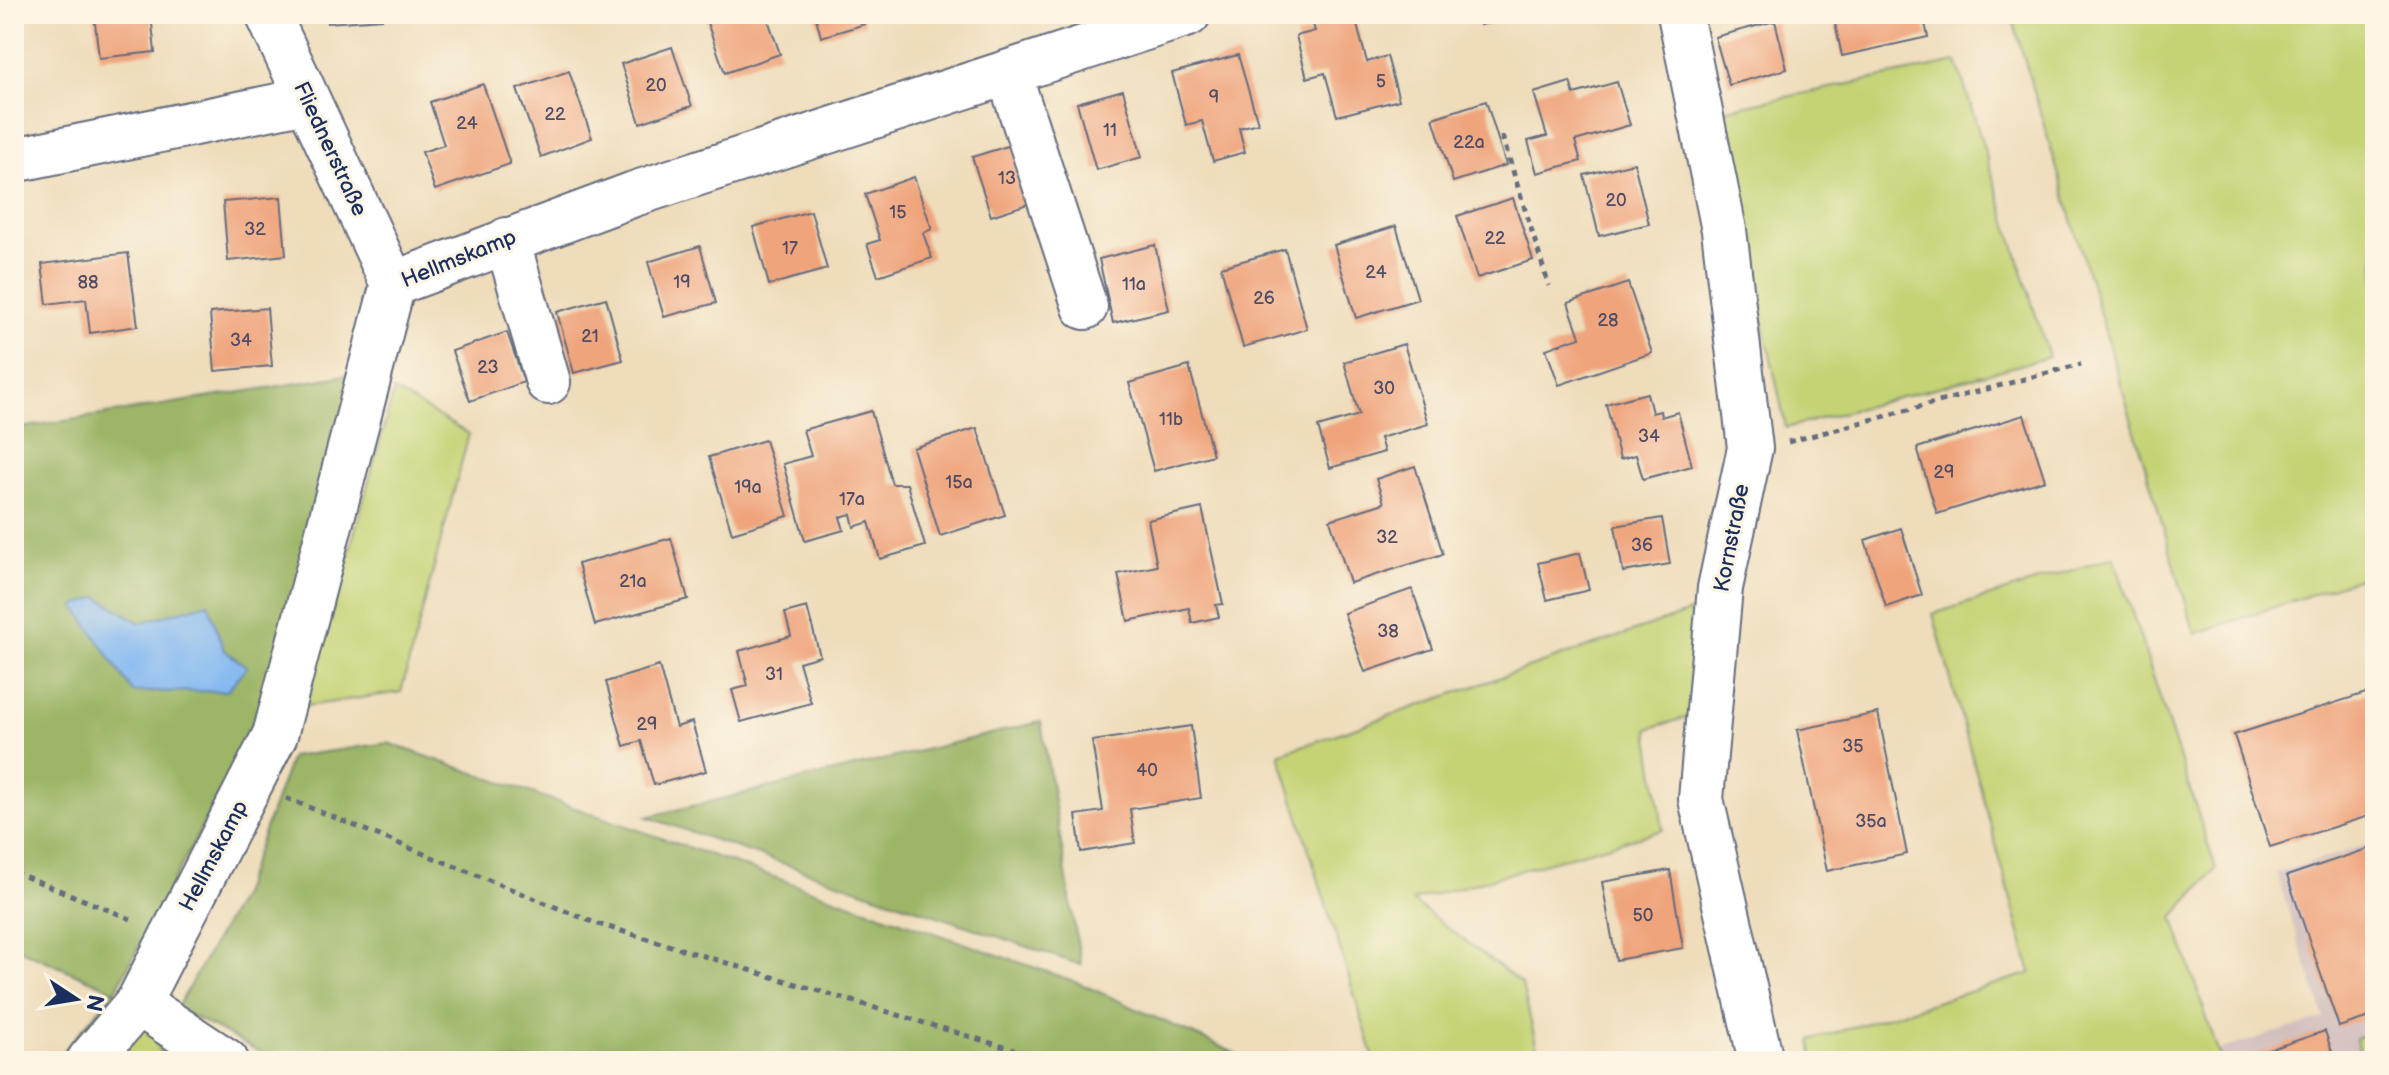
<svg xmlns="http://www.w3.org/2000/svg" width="2389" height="1075" viewBox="0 0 2389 1075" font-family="'Balsamiq Sans',sans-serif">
	<rect width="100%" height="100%" fill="#fcf5e5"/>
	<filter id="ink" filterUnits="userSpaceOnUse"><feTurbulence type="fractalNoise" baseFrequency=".0125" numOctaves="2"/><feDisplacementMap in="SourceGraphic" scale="16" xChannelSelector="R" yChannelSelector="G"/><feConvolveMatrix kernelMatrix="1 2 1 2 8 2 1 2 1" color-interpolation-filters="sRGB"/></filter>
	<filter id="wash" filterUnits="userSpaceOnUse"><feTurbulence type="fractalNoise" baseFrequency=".006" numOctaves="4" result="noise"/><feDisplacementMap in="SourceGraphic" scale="32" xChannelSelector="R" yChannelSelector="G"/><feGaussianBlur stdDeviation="1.8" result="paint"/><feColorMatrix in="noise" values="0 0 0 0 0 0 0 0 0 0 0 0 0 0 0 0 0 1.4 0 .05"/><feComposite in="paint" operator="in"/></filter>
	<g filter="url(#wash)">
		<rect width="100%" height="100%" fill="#eedcba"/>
		<path fill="#d1bfbd" d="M2375,842v191l-20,7 7,21h-141l-3,-11 106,-32 -48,-145z"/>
		<g fill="#c5d375" stroke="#70816a" stroke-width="2">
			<path d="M2011,14h364v559l-180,61z"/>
			<path d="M1957,62l92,295 -263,71 -68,-317z"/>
			<path d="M394,391l75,43 -68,258 -95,14z"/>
			<path d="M2114,557l102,312 -43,48 48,144h-407l-3,-21 220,-67 -98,-359z"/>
			<path d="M1698,609l-7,107 -43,13 15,101 -251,71 110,83 18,77h-165l-96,-307z"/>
			<path d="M142,1009l22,52h-57z"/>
			<path d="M2375,1033v28h-13l-7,-22z"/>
		</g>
		<g fill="#9cb566" stroke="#5c7262" stroke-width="2" fill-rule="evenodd">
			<path d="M354,374l-77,295 -44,99 -117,222 26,19 -35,52h-52l60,-70 -101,-44v-518zM98,597l42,26 67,-19 17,46 22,16 -171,-60z"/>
			<path d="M1041,722l40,243 -434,-148 393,-95z"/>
			<path d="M388,743l691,240 173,78h-975l-100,-53 64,-113 50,-138z"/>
		</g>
		<path fill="#82b8f1" stroke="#4e74a8" stroke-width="2" d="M98,597l42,26 68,-20 16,47 23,17 -20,24 -94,1 -58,-86z"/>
		<g id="blocks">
			<g fill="#efa47b">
				<path d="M94,14h57l4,38 -56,6z"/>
				<path d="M326,14h55l1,5 -55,4z"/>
				<path d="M704,14h62l14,40 -55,19z"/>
				<path d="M815,14h47l3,10 -44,13z"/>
				<path d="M1310,14h44l13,48 20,-6 12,44 -62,16 -12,-43 -18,5 -11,-42 19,-5z"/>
				<path d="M1478,14h50v1l-48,10z"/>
				<path d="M1833,14h90l5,23 -86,19z"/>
				<path d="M1775,21l12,48 -58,16 -14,-48z"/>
				<path d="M672,47l20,59 -52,17 -19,-59z"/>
				<path d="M1238,55l20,68 -19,5 6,24 -32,9 -11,-40 -16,4 -14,-52z"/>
				<path d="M569,71l23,67 -51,19 -24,-68z"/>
				<path d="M1570,82l4,12 43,-12 13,43 -55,16 6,20 -44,12 -9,-32 19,-5 -13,-43z"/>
				<path d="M483,84l27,80 -75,26 -13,-38 22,-7 -14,-43z"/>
				<path d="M1123,90l19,67 -46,13 -19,-67z"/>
				<path d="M1486,101l20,64 -53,17 -20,-64z"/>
				<path d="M1024,141l19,58 -52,17 -19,-59z"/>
				<path d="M1634,163l15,61 -50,12 -15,-61z"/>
				<path d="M914,177l18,52 -9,4 9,25 -54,18 -11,-32 13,-4 -15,-46z"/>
				<path d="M281,197l5,58 -58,6 -5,-59z"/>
				<path d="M1513,198l20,62 -56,18 -20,-62z"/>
				<path d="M811,211l16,58 -58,16 -16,-58z"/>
				<path d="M1396,226l22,73 -62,19 -22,-73z"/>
				<path d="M1155,245l14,65 -56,13 -14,-64z"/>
				<path d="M700,246l16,57 -52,14 -16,-55z"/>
				<path d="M1285,249l22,80 -64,18 -22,-80z"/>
				<path d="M128,253l10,73 -48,7 -4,-34 -39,5 -5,-40z"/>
				<path d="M1628,283l24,70 -93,32 -13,-36 34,-12 -12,-34z"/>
				<path d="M606,298l17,62 -49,13 -17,-61z"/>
				<path d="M267,308l5,58 -57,5 -5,-58z"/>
				<path d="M507,332l17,50 -54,19 -18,-50z"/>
				<path d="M1404,344l24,80 -48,14 4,14 -54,16 -12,-41 41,-12 -15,-53z"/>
				<path d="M1189,366l24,89 -59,16 -25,-88z"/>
				<path d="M1647,393l5,20 8,-2 1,6 17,-5 14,54 -49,13 -7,-24 -16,4 -14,-55z"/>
				<path d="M871,411l21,73h15l18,62 -45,13 -11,-37 -15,5 -3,-13 -11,3 4,13 -39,11 -22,-77 28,-8 -8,-26z"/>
				<path d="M2024,415l21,65 -108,34 -20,-66z"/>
				<path d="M977,428l28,87 -65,21 -27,-88z"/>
				<path d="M765,440l23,76 -56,17 -23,-76z"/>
				<path d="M1415,466l28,88 -93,29 -20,-63 54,-17 -8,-24z"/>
				<path d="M1202,508l21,96 -7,1 3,12 -27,6 -3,-15 -61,13 -10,-47 39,-8 -9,-46z"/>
				<path d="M1662,518l8,46 -47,8 -8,-46z"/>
				<path d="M1901,528l21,67 -36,12 -21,-67z"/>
				<path d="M671,538l17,61 -93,26 -17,-61z"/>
				<path d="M1580,553l9,37 -42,10 -9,-37z"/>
				<path d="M1412,589l21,60 -68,23 -21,-59z"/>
				<path d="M807,607l13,49 -21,6 12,41 -70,19 -9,-32 16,-4 -9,-35 52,-15 -6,-23z"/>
				<path d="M659,666l17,61 16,-5 14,49 -52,14 -13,-44 -17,5 -18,-64z"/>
				<path d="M2375,690v124l-105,33 -36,-112z"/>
				<path d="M1878,713l29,141 -80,17 -30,-141z"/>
				<path d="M1191,726l10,72 -71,11 5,34 -54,9 -5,-37 27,-4 -11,-70z"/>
				<path d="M2370,848l5,13v154l-36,12 -52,-151z"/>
				<path d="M1670,870l13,78 -67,12 -14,-78z"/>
				<path d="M2325,1031l10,30h-90l-1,-3z"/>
			</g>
		</g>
	</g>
	<g filter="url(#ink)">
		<use href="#blocks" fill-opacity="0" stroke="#656c7e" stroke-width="2"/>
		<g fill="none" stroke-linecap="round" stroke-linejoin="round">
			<defs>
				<g id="minor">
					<path d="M268,14l125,270"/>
					<path d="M1680,14l44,216 26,218 -30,140 -19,211 60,262"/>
					<path d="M1009,74l76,233"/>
					<path d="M14,160l293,-60"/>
					<path d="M507,240l41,142"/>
					<path d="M393,284l241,-90 554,-180"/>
					<path d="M138,1003l88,58"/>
					<path d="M89,1061l49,-58 137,-268 118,-451"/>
				</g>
			</defs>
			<use href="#minor" stroke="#656c7e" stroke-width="48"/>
			<g stroke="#656c7e" stroke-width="5" stroke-dasharray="6 6" stroke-linecap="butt">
				<path d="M1502,136l47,150"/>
				<path d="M1788,442l293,-78"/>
				<path d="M286,798l309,125 455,138"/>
				<path d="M14,872l122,49"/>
			</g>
			<use href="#minor" stroke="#fff" stroke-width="44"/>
		</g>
	</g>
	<g text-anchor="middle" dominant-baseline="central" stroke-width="6" stroke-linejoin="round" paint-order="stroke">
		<g font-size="18" fill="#504c65">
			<text x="1381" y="81">5</text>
			<text x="656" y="85">20</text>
			<text x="1214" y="97">9</text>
			<text x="555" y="114">22</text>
			<text x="467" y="123">24</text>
			<text x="1110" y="130">11</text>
			<text x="1469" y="142">22a</text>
			<text x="1007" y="178">13</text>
			<text x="1616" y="200">20</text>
			<text x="898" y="212">15</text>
			<text x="255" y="229">32</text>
			<text x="1495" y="238">22</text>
			<text x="790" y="248">17</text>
			<text x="1376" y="272">24</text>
			<text x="88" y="282">88</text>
			<text x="682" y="282">19</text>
			<text x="1134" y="284">11a</text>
			<text x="1264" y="298">26</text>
			<text x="1608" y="320">28</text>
			<text x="590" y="336">21</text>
			<text x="241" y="340">34</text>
			<text x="488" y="367">23</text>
			<text x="1384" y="388">30</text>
			<text x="1171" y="419">11b</text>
			<text x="1649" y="436">34</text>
			<text x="1944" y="472">29</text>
			<text x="959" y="482">15a</text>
			<text x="748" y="487">19a</text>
			<text x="852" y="499">17a</text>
			<text x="1387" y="537">32</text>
			<text x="1642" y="545">36</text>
			<text x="633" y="581">21a</text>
			<text x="1388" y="631">38</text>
			<text x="774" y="674">31</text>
			<text x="647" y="724">29</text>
			<text x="1853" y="746">35</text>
			<text x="1147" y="770">40</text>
			<text x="1871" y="821">35a</text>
			<text x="1643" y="915">50</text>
		</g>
		<g font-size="22" fill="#1b2f5e" stroke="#fcf5e5">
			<text transform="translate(330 149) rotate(65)">Fliednerstraße</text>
			<text transform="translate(459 259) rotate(-22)">Hellmskamp</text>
			<text transform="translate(1732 538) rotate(-79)">Kornstraße</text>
			<text transform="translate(214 856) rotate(-62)">Hellmskamp</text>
		</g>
	</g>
	<rect width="2389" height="1075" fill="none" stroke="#fcf5e5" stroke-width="48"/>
	<g transform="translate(76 999) rotate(102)" stroke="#fcf5e5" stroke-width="6" paint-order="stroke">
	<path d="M0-6L14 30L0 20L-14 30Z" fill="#1b2f5e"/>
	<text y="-12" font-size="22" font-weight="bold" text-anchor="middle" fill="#1b2f5e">N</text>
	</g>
</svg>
